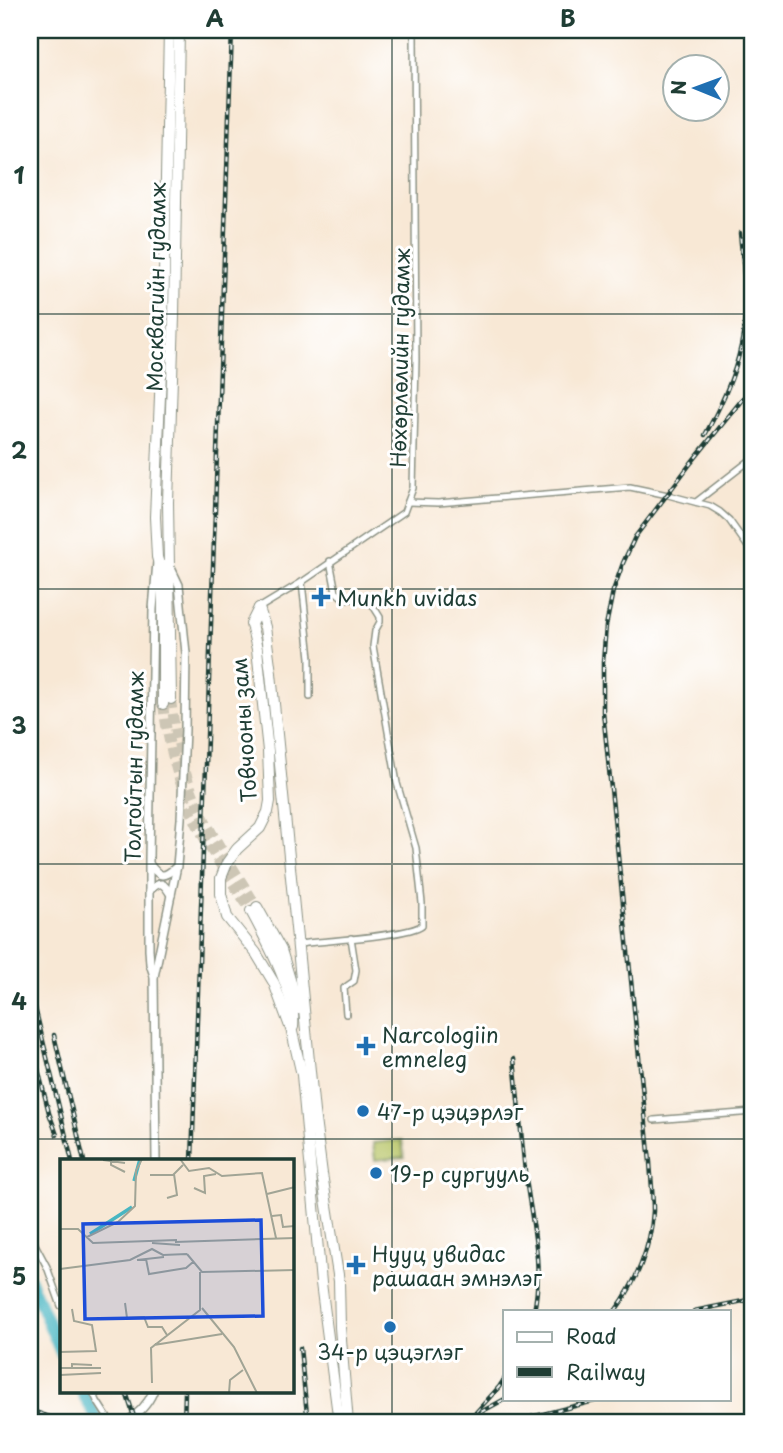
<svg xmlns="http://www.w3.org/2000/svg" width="783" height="1453" viewBox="0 0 783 1453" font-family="'Playpen Sans',sans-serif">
	<rect width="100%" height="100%" fill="#fff"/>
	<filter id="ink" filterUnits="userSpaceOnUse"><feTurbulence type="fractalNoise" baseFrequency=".0143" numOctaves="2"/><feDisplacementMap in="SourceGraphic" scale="14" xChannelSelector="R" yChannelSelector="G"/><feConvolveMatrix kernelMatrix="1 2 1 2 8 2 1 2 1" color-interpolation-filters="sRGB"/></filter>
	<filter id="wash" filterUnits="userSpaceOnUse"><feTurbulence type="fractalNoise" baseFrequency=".00686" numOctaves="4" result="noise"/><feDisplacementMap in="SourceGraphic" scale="28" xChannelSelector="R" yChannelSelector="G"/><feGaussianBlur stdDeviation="1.57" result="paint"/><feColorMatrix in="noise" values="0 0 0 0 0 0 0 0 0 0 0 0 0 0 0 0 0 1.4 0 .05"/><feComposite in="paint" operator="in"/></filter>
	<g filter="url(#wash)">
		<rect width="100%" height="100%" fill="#f8e8d5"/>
		<path fill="#b8c567" stroke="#6c814e" stroke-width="2" d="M402,1140l2,17 -29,3 -2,-17z"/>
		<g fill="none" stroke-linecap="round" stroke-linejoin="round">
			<g stroke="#48b6c2" stroke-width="12">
				<path d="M30,1280l31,73"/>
				<path d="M82,1392l16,29"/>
			</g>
		</g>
	</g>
	<g filter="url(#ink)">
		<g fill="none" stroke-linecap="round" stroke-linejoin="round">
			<g stroke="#cdc6b5" stroke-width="10" stroke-dasharray="10 5" stroke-linecap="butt">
				<path d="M171,699c4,39 14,79 31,115 16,32 37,62 55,93"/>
				<path d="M163,704c5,45 19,94 41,134 14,25 31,49 47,73"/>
			</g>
			<defs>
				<g id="street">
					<path d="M408,502l30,1 192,-16 38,8 42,11 10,6 9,8 24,34"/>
					<path d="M696,502l57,-44"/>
					<path d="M302,582l8,76v39"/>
					<path d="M259,608l43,-26 102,-70 9,-24 3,-127 -2,-331"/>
					<path d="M298,944c22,-3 112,-8 124,-19v-22l-6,-55 -19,-65 -24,-137 2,-15 5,-9v-5l-10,-16 -27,-3 -7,-6 -6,-31"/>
					<path d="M346,1014l-2,-26 10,-7 2,-11 -5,-32"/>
					<path d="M654,1120l99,-8"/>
					<path d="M30,1235l17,32 14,39"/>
					<path d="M93,1392l4,9 14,22"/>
				</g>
				<g id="secondary">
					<path d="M150,865c10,13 14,13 26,2"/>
					<path d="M149,891c12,-11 14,-9 22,4"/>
					<path d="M154,976l-4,-12 -1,-15v-90l4,-250 4,-47"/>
					<path d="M156,1161l-2,-184 23,-111 4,-47 4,-89 1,-77 -7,-68 -8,-17"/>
					<path d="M124,1423c12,-7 23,-17 29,-31"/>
				</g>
				<g id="highway">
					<path d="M259,608l-8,16 6,25 11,102 2,50 -2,11 -8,16 -23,21 -10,14 -6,15v16l6,23 29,36 18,30 18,49 10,43 19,208 18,140"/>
					<path d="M259,608l6,19 6,46 43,439 8,62 17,107 1,46 8,96"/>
					<path d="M171,699l-3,-197 6,-186 5,-286"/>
					<path d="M163,704v-126l-6,-21 -2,-40 8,-193 6,-294"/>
					<path d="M257,907l24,43 18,59"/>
					<path d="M251,911c15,28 46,85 42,116"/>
				</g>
			</defs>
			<use href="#street" stroke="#8c9284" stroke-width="8"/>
			<use href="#secondary" stroke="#8c9284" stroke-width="10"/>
			<use href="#highway" stroke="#8c9284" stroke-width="12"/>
			<use href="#street" stroke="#fff" stroke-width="5"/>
			<use href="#secondary" stroke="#fff" stroke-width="7"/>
			<use href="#highway" stroke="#fff" stroke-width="10"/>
			<defs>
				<g id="rail">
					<path d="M705,435c17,-31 33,-65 38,-100 6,-33 0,-69 -3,-102"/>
					<path d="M30,987l42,174"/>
					<path d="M54,1035l30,126"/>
					<path d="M30,1037l19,76 8,22"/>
					<path d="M514,1059c4,38 7,75 11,113 6,47 19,92 9,139"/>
					<path d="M192,1161l40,-1131"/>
					<path d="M615,1311c21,-28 36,-64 38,-100 0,-16 -2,-33 -3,-49l-47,-450v-50l3,-36 7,-35 10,-28 12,-26 56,-74 62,-77"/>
					<path d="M694,1311l59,-12"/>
					<path d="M300,1348l8,75"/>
					<path d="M126,1392l10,31"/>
					<path d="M30,1410l37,13"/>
					<path d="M481,1412l24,-13"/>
					<path d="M470,1419l29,-32 6,-9"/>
					<path d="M184,1423l1,-31"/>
					<path d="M508,1423l94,-24"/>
				</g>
			</defs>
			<use href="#rail" stroke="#1f3d34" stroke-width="4.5"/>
			<use href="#rail" stroke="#fff" stroke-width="2" stroke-dasharray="5" stroke-linecap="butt"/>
		</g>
	</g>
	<path fill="none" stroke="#1f3d34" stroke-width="2" stroke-opacity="0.55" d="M392,30v1393M30,314h723M30,589h723M30,864h723M30,1139h723"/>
	<g fill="#1f6fb2" stroke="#fff" stroke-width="2.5">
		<path d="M317.5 586.5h7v7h7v7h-7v7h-7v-7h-7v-7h7z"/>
		<path d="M362.5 1035.5h7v7h7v7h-7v7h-7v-7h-7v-7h7z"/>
		<circle cx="363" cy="1111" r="7"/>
		<circle cx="376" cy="1173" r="7"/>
		<path d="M352.5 1254.5h7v7h7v7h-7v7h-7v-7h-7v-7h7z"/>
		<circle cx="390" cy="1327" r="7"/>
	</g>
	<g text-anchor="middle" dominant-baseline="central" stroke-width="6" stroke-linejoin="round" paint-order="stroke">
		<g font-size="21" fill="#1f3d34" stroke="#fff">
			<text transform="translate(155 287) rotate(-89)">Москвагийн гудамж</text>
			<text transform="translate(399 358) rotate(-89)">Нөхөрлөлийн гудамж</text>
			<text transform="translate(243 730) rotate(-94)">Товчооны зам</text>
			<text transform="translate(133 767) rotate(-89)">Толгойтын гудамж</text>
		</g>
		<g font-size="21" fill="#1f3d34" stroke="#fff" text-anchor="start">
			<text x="337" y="597">Munkh uvidas</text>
			<text x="382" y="1034">Narcologiin<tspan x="382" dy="24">emneleg</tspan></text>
			<text x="377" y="1111">47-р цэцэрлэг</text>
			<text x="390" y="1173">19-р сургууль</text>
			<text x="372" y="1253">Нууц увидас<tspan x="372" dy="24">рашаан эмнэлэг</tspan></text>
			<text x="390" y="1351" text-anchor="middle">34-р цэцэглэг</text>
		</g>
	</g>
	<g transform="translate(60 1159)">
		<rect width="234" height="234" fill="#f8e8d5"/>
		<path fill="none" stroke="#48b6c2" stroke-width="3.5" d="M74,22l6,-22M30,75l42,-27"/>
		<path fill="none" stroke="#a1a495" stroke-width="2" d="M51,0v6l14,7M120,0l9,12 20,-3 13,8 40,-3 14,65M43,1l22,3M90,16h23l10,-10M134,29l11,5 -1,-17 12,-2M207,35l28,-7M107,39l10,-3 -3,-21M212,57l9,-1 2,12 12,-1M0,70h18l15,14 84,-3M27,78l31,-15 17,-16 1,-35 6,-12M115,83l120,-4M92,84l28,2M127,95l15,18 93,-2M86,100l3,15 37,-6 7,-6M77,101l27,-3M0,110l70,-9 22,-11 11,6 24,-1M65,144l2,15 17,-1 4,10h14l5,8M142,149l32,39 23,46M94,186l68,-11M0,193l36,-1 -4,-26 -18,-4 -2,-12M0,209h41M12,210v-5l20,1M0,216l41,-2M92,224l-1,-35 49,-38v-38M169,234l1,-13 13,-10"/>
		<path fill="#1d4ed8" fill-opacity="0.15" stroke="#1d4ed8" stroke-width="3.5" d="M201,61l2,96 -178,3 -2,-95z"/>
		<rect width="234" height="234" fill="none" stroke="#1f3d34" stroke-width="3.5"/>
	</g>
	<rect width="783" height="1453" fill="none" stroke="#fff" stroke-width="77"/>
	<rect x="503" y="1310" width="228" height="91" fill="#ffffff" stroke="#a5b1ae" stroke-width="2"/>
	<rect x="517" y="1332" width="35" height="10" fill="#ffffff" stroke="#a5b1ae" stroke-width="2"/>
	<text x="566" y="1344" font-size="21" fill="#1f3d34">Road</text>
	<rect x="517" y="1367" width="35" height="10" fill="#1f3d34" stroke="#a5b1ae" stroke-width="2"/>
	<text x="566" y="1380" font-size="21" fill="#1f3d34">Railway</text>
	<g transform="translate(696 88) rotate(271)"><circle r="33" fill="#ffffff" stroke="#a5b1ae" stroke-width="2"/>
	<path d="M0-5L12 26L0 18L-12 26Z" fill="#1f6fb2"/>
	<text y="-10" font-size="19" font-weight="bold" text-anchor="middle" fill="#1f3d34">N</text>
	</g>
	<rect x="38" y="38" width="706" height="1376" fill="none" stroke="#1f3d34" stroke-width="2.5"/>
	<g font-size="23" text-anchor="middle" font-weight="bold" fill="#1f3d34">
		<text x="215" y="27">A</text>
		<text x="568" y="27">B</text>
		<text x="19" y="184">1</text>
		<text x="19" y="459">2</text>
		<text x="19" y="734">3</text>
		<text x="19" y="1010">4</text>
		<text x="19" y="1285">5</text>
	</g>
</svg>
